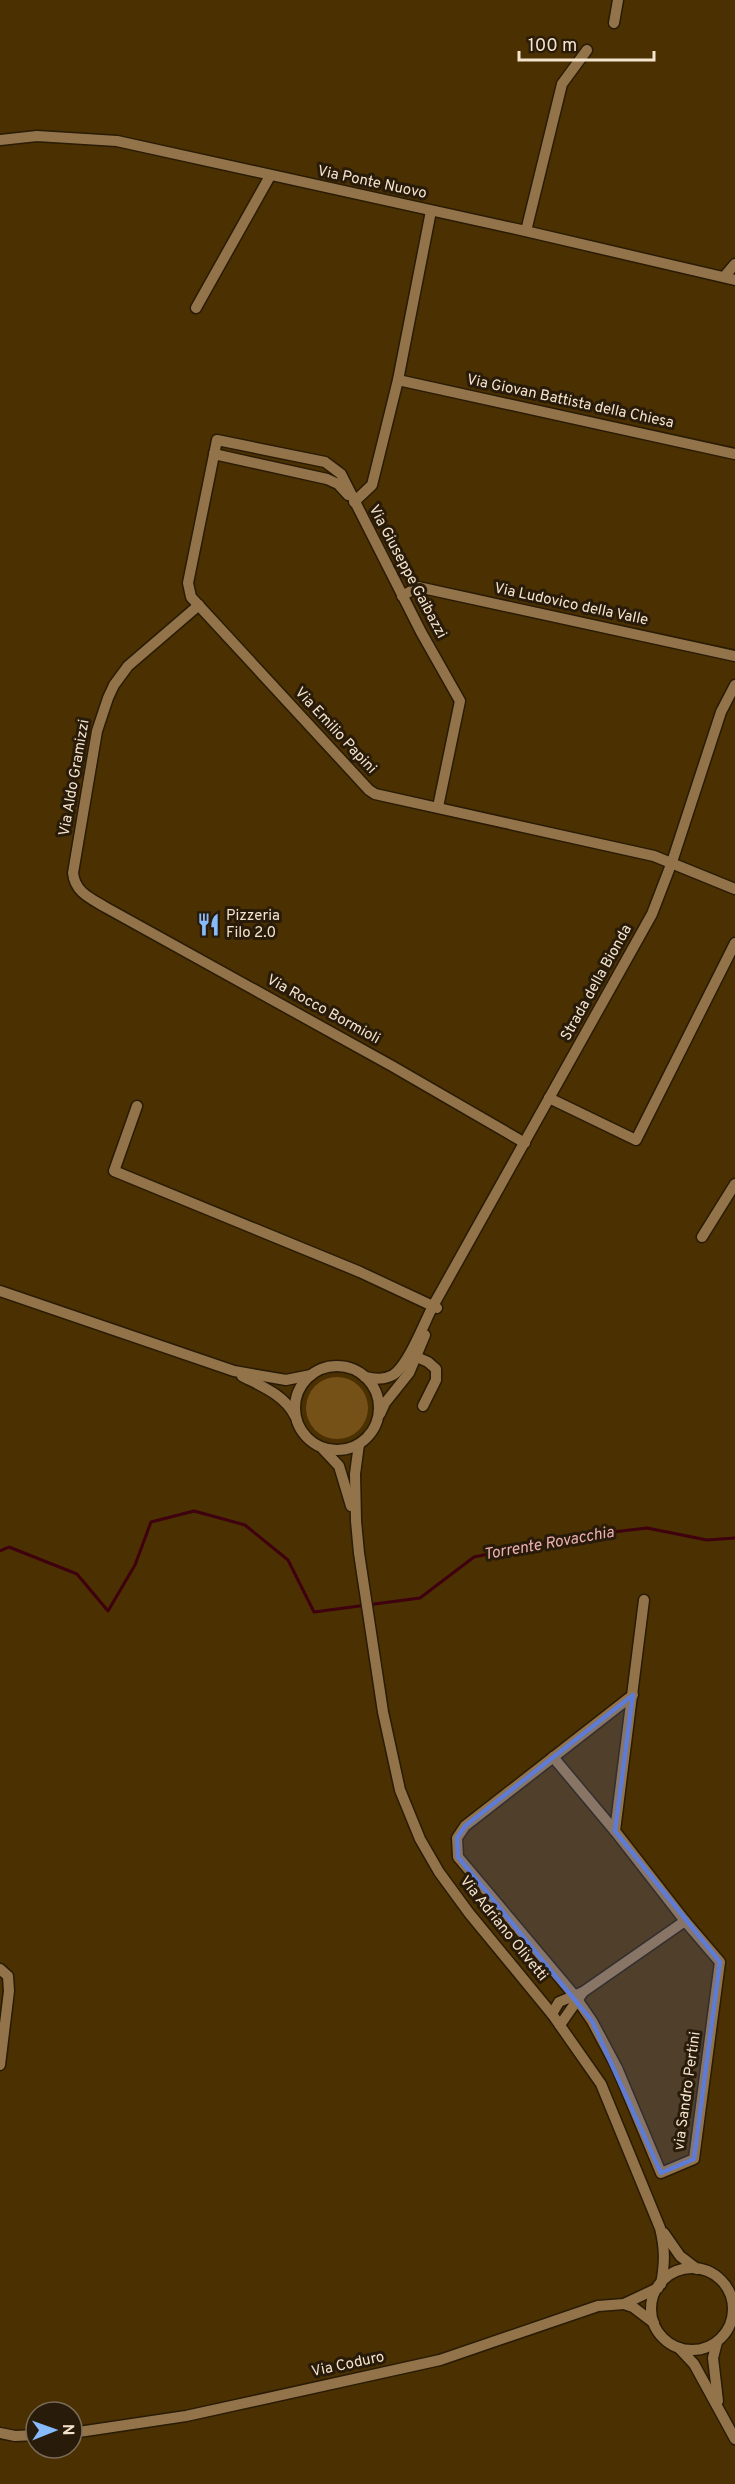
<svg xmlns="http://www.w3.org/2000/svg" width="735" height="2484" viewBox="0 0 735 2484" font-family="Overpass,sans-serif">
	<rect width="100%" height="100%" fill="#4b3001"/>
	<circle fill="#755117" cx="337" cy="1408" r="31"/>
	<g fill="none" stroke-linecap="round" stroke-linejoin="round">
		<path stroke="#3f000f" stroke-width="3" d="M0,1551l9,-4 68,27 31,37 27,-46 16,-43 43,-11 51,14 43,35 26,52 106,-14 54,-41 96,-20 77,-9 60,12 28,-2"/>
		<defs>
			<g id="minor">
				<path d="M614,23l4,-23"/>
				<path d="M0,140l37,-4 80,5 404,89 214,50"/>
				<path d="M526,231l36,-147 25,-34"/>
				<path d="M724,277l11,-13"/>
				<path d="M196,308l74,-132"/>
				<path d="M398,380l337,74"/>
				<path d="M214,454l113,25 11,5 10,11"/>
				<path d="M354,502l18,-17 26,-105 33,-169"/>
				<path d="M402,596l16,-9 317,69"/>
				<path d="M199,605l-71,61 -14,19 -6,13 -11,33 -24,142c2,19 17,25 32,34l287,159 133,77"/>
				<path d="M438,807l22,-106 -39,-69 -80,-158 -16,-12 -108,-22 -29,143 3,14 178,193 6,4 279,62 81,33"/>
				<path d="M549,1098l87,42 99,-197"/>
				<path d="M137,1106l-23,65 246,101 77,36"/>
				<path d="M702,1237l33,-53"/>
				<path d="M0,1291l234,80 52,9 25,-5"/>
				<path d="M412,1355l16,7 8,7v11l-13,26"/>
				<circle cx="337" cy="1408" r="42"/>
				<path d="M242,1376c19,10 43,19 53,40"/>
				<path d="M365,1377c10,2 19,3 28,-2 15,-9 31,-52 40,-69l219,-392 20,-52 49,-150 14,-27"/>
				<path d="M380,1414l5,-11 24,-30 16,-38"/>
				<path d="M359,1444l-4,30 1,47 3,32 24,159 17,78 20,49 19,33 30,41 83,101 49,70 59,144c5,20 5,35 1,56"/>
				<path d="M323,1449l16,17 12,40"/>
				<path d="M633,1695l-168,131 -8,12 1,19 116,138 18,26 25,47 44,105 33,-14 26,-197 -35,-41"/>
				<path d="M553,1757l62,74"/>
				<path d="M0,1969l8,7 1,15 -9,74"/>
				<path d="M583,1992l102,-71 -70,-90 29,-231"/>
				<path d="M552,2014l7,-12 24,-10 -23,33"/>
				<path d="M664,2233l16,23 17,13"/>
				<circle cx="692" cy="2309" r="41"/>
				<path d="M624,2304l9,3 21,16"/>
				<path d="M717,2342l-4,16 5,43"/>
				<path d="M679,2348l15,16 41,75"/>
				<path d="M0,2433l15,3 21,-1"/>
				<path d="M72,2433l114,-17 254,-56 158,-54 26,-2 34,-16"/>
			</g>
		</defs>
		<use href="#minor" stroke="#291b05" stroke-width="13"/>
		<use href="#minor" stroke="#93744a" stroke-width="10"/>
	</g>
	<path fill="#5e7bd5" fill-opacity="0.2" stroke="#5e7bd5" stroke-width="4.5" stroke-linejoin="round" d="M633,1695l-18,136 105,131 -26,197 -33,14 -69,-152 -134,-164 -1,-19 8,-12z"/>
	<defs>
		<symbol id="restaurant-bare" viewBox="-9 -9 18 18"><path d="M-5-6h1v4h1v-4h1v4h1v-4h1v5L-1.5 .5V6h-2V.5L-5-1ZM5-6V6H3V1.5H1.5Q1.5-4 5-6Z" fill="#87bbfb" stroke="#281b0a" stroke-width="2.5" paint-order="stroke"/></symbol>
	</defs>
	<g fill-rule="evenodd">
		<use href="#restaurant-bare" x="192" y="908" width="33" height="33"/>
	</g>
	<g text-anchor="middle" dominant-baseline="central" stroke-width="6" stroke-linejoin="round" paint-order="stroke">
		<g font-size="15" fill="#f4e3cd" stroke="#281b0a">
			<text transform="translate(372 183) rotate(12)">Via Ponte Nuovo</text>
			<text transform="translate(570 402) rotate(12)">Via Giovan Battista della Chiesa</text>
			<text transform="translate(407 572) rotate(62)">Via Giuseppe Gaibazzi</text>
			<text transform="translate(571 605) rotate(12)">Via Ludovico della Valle</text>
			<text transform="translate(335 731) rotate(47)">Via Emilio Papini</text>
			<text transform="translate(75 778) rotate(-80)">Via Aldo Gramizzi</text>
			<text transform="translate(597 983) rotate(-61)">Strada della Bionda</text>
			<text transform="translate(323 1010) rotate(29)">Via Rocco Bormioli</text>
			<text transform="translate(503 1929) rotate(51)">Via Adriano Olivetti</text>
			<text transform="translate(688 2091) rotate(-82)">via Sandro Pertini</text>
			<text transform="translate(348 2365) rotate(-12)">Via Coduro</text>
		</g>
		<g font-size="15" fill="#f4e3cd" stroke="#281b0a" text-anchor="start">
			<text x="226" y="916">Pizzeria<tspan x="226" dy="17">Filo 2.0</tspan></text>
		</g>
		<g font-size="16" font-style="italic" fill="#eeafb3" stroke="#281b0a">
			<text transform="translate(549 1544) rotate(-10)">Torrente Rovacchia</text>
		</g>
	</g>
	<g transform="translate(54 2430) rotate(89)"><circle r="28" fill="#281b0a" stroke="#7a6b58" stroke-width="1.5"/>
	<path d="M0-4.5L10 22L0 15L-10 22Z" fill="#87bbfb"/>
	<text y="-9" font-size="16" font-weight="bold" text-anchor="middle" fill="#f4e3cd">N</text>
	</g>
	<path d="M519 51v9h135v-9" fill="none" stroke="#f4e3cd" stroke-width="3"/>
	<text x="528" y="51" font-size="18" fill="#f4e3cd" stroke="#281b0a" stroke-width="4.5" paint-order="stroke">100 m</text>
</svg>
